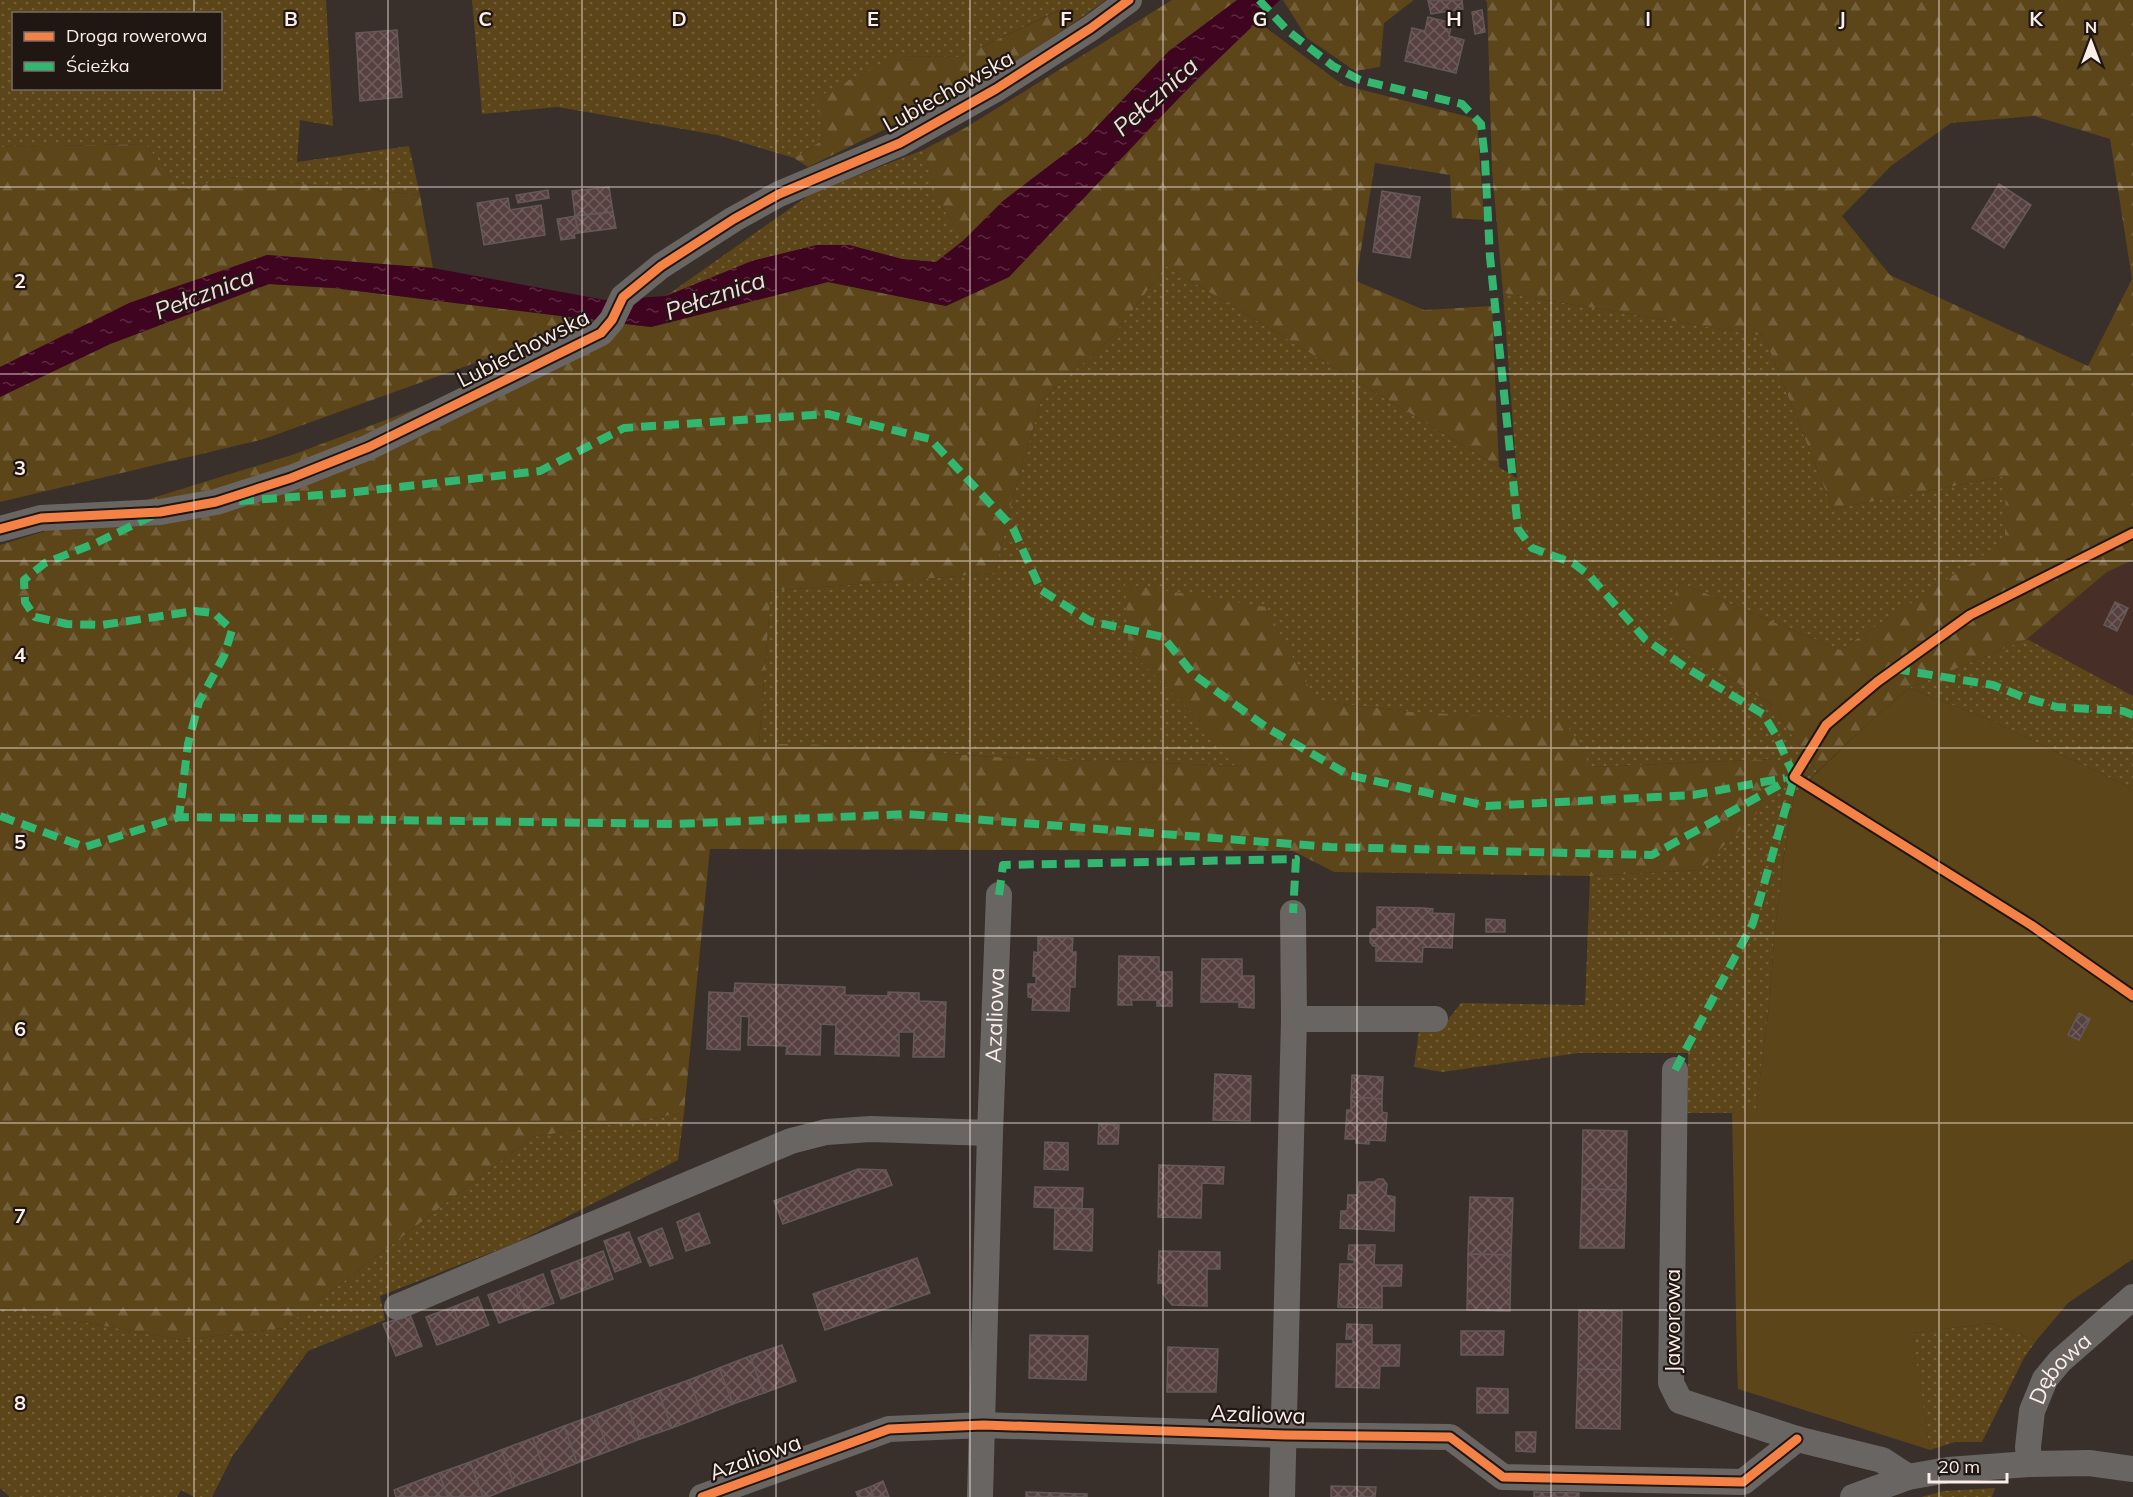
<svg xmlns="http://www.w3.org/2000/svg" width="2133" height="1497" viewBox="0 0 2133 1497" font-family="Mulish,sans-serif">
	<defs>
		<pattern id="grass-dots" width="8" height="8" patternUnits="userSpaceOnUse" patternTransform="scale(1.5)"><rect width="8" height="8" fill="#5b4519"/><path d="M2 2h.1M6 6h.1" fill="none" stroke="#73603a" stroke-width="1.8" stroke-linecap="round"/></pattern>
		<pattern id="forest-firs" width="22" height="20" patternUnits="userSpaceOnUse" patternTransform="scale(1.5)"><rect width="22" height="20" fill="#5b4519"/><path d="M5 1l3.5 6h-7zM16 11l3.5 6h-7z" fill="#73603a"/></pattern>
		<pattern id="water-ripples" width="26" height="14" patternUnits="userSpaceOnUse" patternTransform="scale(1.5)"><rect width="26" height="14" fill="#3f041f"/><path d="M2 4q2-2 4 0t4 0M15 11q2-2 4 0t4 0" fill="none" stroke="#5c2940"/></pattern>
		<pattern id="building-cross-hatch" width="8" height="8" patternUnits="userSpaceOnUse" patternTransform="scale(1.5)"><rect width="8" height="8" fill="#574140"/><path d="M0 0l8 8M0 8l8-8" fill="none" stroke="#705d5c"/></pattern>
	</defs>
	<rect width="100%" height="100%" fill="#392f2b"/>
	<path fill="#472f27" d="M2133,560v136l-106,-57 80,-67z"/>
	<g fill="url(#grass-dots)" fill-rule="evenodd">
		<path d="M0,0h326l7,126 -33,-6 -3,42 112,-16 11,49 -191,-18 -46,14 -38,-47 -145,3zM14,14h206v74h-206z"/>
		<path d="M472,0h634l-28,20 -19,-10 -99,47 -64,-1 -73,84 -29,18 -77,-23 -159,-28 -76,7z"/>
		<path d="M923,150l19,57 22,33 -28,22 -34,-3 -53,-14h-32l-65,16 -86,35 146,-103z"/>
		<path d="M1166,266l351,212 -14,-185 261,43 69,173 173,-33v65l-166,109 -161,-68 3,66 89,56 46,68 -23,23 -10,61 -10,83 -4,59 -14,111 -24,4h-45l1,-60h-109l-137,19 -28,-5 5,-36 28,-10 14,-18 124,2 5,-129 109,-6 75,-111 -183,8 -180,-55 -96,-11 -49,-94 -137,42 116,117 -251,-9 -185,-13h-50l12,-153 224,-18 16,-69 30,-103 71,-64z"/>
		<path d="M2027,639l106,57v93l-143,-69 -81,-32z"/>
		<path d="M684,1113l-6,47 -160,82 -138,54 5,24 -77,31 -76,106 -20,40h-18l-13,-7 -4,7h-167l-10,-9v-181l182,33 101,-12 249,-191z"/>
		<path d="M1991,1323l45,18 -12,17 -42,84h-27l-25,8 -19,-117z"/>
		<path d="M1995,1488l-3,9h-71l23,-6z"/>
	</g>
	<g fill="url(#forest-firs)" fill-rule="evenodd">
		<path d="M1172,0h65l-68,51 -82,86 -84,64 -39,39 -22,-33 -19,-57 42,-22z"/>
		<path d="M1283,0h131l-30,23 -4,44 -25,4 -48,-33z"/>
		<path d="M1485,0h648v560l-26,12 -80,67 -118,49 -45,39 -47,45 -46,-68 -89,-56 -17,-20 14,-46 161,68 165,-109 1,-65 -173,33 -69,-173 -261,-43 -11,-123 -5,-168zM2034,116l76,23 22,140 -44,87 -198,-91 -48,-59 49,-50 60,-43z"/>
		<path d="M1060,10l18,10 -88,58 -182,89 -14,-9 29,-18 -5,-43 78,-41 64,1z"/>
		<path d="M1257,21l86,64 134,34 7,101 -32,-2 -2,-43 -75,-12 -19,118 68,29 68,-4 7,161 -333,-201 -54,71 -71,64 -30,103 -16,69 -224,18 -12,153h50l185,13 250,9 -115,-117 -4,-65 141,23 50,94 95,11 153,8 28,47 182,-8 13,14 -13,23 -75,74 -109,6 -256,-4 -41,-21 -583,-2 -26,264 -152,24 -249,191 -101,12 -182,-33v-762l292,-90 318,-119 15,-12 26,3 177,-45 118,24 63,-29 131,-140z"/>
		<path d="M145,144l39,47 45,-14 191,18 13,73 -166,-13 -267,112v-220z"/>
		<path d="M269,284l64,4 261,32 -330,119 -264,63v-105l110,-53z"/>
	</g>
	<path fill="#5b4519" d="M1909,688l81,32 143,69v470l-65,44 -32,38 -45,-18 -79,10 18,117 -192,-61 -1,-22 -5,-254 24,-5 14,-110 4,-59 10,-83 10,-61 70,-68z"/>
	<path fill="url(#water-ripples)" d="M1237,0h43l-87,83 -184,194 -63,29 -118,-24 -177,45 -318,-39 -64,-4 -159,60 -110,53v-30l129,-64 138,-48 166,13 172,32 61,-4 86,-35 65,-16h32l53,14 34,3 28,-22 39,-39 84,-64 82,-86z"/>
	<g fill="url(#building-cross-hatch)" stroke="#635957" stroke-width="1.5">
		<path d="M1428,0h34l1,9 -32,5z"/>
		<path d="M1482,10l3,22 -10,2 -3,-22z"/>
		<path d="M1428,17l24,6 -3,13 15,4 -8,33 -51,-12 7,-33 13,3z"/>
		<path d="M397,30l5,67 -42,4 -4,-68z"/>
		<path d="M1999,184l32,21 -27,43 -32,-20z"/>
		<path d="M609,187l4,25 -38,4 -3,-25z"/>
		<path d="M548,190l1,8 -31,5 -2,-8z"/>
		<path d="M1382,191l38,6 -10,61 -37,-6z"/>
		<path d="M508,198l2,12 31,-5 4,30 -61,10 -7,-42z"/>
		<path d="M613,212l3,16 -38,5 -3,-17z"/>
		<path d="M575,216l3,17 -4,1 1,4 -14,2 -4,-21z"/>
		<path d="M2115,602l13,6 -11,23 -13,-6z"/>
		<path d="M1377,907l46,1 10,1 -1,4 22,1 -2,34 -29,-1 -1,15 -46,-1v-15h-3l-3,-4v-9l3,-4h4z"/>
		<path d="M1486,919l19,1v12h-19z"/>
		<path d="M1038,937l35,1 -1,14h4l-1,35h-5l-1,24 -37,-1 1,-12 -5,-1v-13h8v-8h-3l1,-24 4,1z"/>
		<path d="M1119,956l40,1v15h13v34h-15v-6h-26l1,5h-14z"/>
		<path d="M1202,959h40v17h12v32l-15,-1v-5h-38z"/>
		<path d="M735,983l110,4v8l43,1v-4l31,1v8l27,1 -2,55h-31l1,-25h-15v24l-64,-2 1,-29 -15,-1 -1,31 -34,-1 1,-8 -39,-1 1,-28 -8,-1 -1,34 -33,-1 2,-57 25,1z"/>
		<path d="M2079,1013l11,6 -11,21 -11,-5z"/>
		<path d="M1215,1074l36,2 -1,45 -37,-1z"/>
		<path d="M1352,1075l31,2 -1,22 -31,-2z"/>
		<path d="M1351,1097l31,2v13l5,1 -2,28 -16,-1v4l-13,-1v-4h-11l2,-29h4z"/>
		<path d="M1099,1124l20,1 -1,19h-20z"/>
		<path d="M1583,1130l44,1 -1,59 -44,-1z"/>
		<path d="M1045,1142l23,1v27l-24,-1z"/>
		<path d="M1159,1165l65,2 -1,17 -21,-1 -1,35 -43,-1z"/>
		<path d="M858,1169l28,1 6,15 -109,39 -9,-23z"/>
		<path d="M1378,1179h5l4,5 -1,11 9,2 -1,34 -54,-3 1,-17h6l1,-16h10l1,-13h15z"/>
		<path d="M1035,1187l48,1 -1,21 -48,-2z"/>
		<path d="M1582,1189l44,1 -2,58h-44z"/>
		<path d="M1470,1197l43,1 -2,57 -43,-1z"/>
		<path d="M1055,1208l38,1 -1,42 -38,-2z"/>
		<path d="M699,1213l11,30 -24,8 -9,-29z"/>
		<path d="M662,1228l11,30 -23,8 -12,-28z"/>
		<path d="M629,1232l12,30 -26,10 -11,-31z"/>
		<path d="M1349,1245h26l-1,20h28l-1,21h-19v22l-44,-1 2,-43h14v-4l-6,-1z"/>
		<path d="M603,1251l10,28 -26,10 -10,-28z"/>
		<path d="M1159,1251l61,1v17h-13v37l-35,-1 -9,-11v-11h-5z"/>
		<path d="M1468,1254l43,1 -1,56 -43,-1z"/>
		<path d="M917,1258l13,35 -105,37 -12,-36z"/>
		<path d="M577,1261l10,28 -26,10 -10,-28z"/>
		<path d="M543,1274l11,29 -28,10 -11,-28z"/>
		<path d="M515,1285l11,28 -27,10 -11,-28z"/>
		<path d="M478,1297l11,28 -25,10 -11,-28z"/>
		<path d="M453,1307l11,28 -27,10 -11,-28z"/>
		<path d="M1579,1310l43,1 -1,59 -43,-1z"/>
		<path d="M410,1314l12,32 -26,10 -13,-32z"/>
		<path d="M1347,1324l25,1v20h28l-1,21h-19l-1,22 -43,-1 1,-43h16v-5h-7z"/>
		<path d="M1461,1331h43l-1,24h-42z"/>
		<path d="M1030,1335l58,1 -2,44 -57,-2z"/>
		<path d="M782,1345l14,36 -32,12 -14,-37z"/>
		<path d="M1168,1347l50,2 -2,43h-49z"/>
		<path d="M750,1356l14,37 -31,11 -14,-36z"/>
		<path d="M719,1368l14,36 -30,12 -14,-36z"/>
		<path d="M1578,1369l43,1 -1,59 -44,-1z"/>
		<path d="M689,1380l14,36 -31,12 -14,-37z"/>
		<path d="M1477,1388l31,1v24h-31z"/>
		<path d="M658,1391l14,37 -32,11 -14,-36z"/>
		<path d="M626,1403l14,36 -31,12 -14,-36z"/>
		<path d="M595,1415l14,36 -32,12 -13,-37z"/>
		<path d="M564,1426l13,37 -31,12 -13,-37z"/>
		<path d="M1516,1432h20l-1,20 -19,-1z"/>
		<path d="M533,1438l13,37 -31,11 -14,-36z"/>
		<path d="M501,1450l14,36 -27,11h-5l-13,-35z"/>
		<path d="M470,1462l13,35h-35l-9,-24z"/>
		<path d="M439,1473l9,24h-52l-2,-7z"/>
		<path d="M883,1481l6,16h-15l-4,-10z"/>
		<path d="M1331,1486l45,1 -1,10h-44z"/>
		<path d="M870,1487l4,10h-16l-2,-5z"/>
		<path d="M1026,1492l61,2v3h-61z"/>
		<path d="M1534,1492l45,1v4h-45z"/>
	</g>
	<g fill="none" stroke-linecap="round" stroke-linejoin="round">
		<g stroke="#696563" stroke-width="26">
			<path d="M0,529l41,-11 119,-6 56,-10 75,-24 78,-31 232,-114 11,-13 11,-23 38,-31 73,-47 45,-25 121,-51 96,-54 95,-61 38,-28"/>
			<path d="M1294,1019h141"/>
			<path d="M1675,1070l-4,313 9,18 117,38 85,21 26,17"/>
			<path d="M397,1307l394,-166 35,-9 45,-3 119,4"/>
			<path id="s1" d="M2029,1464l-1,-17 4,-36 13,-32 15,-18 73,-64"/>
			<path d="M702,1497l187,-68 94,-4 302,10 165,2 53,40 240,5 54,-43"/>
			<path id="s2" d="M980,1497l10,-364 9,-238"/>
			<path d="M1282,1497l12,-478 -1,-106"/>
			<path d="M1853,1497l55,-20 40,-7 81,-6 60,-1 44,6"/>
		</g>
		<g stroke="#33b770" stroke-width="8" stroke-dasharray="15 8" stroke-linecap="butt">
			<path d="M1259,0l29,31 45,35 27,14 102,24 19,20 4,36 5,97 28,272 14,19 41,15 16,12 56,64 40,28 78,47 13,21 19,43"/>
			<path d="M239,501l108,-8 193,-22 84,-43 204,-14 102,25 83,89 28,62 49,31 73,16 31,38 75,54 80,46 137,31 207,-11 92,-17"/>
			<path d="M152,516l-56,27 -51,20 -21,17 1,22 10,15 32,7 35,1 93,-14 19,2 18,17 -8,26 -25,46 -11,42 -9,73"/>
			<path d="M1895,669l98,16 30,12 34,10 66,4 10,4"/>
			<path d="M0,816l85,31 94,-30 497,7 231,-10 423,33 322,8 142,-78"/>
			<path d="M999,895l4,-30 293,-6 -3,54"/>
			<path d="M1675,1070l78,-147 42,-148"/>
		</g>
		<defs>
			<g id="cycleway">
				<path d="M0,529l41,-11 119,-6 56,-10 75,-24 78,-31 232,-114 11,-13 11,-23 38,-31 73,-47 45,-25 121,-51 96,-54 95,-61 38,-28"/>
				<path d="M2133,533l-163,82 -93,67 -51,43 -32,52 237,148 102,71"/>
				<path d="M702,1497l187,-68 94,-4 302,10 165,2 53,40 240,5 54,-43"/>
			</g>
		</defs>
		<use href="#cycleway" stroke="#201713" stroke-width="13"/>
		<use href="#cycleway" stroke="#f48246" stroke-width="9"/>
	</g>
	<path fill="none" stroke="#fbede8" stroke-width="1.5" stroke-opacity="0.55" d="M194,0v14M388,0v1497M582,0v1497M776,0v1497M970,0v1497M1163,0v1497M1357,0v1497M1551,0v1497M1745,0v1497M1939,0v1497M194,88v1409M0,187h2133M0,374h2133M0,561h2133M0,748h2133M0,936h2133M0,1123h2133M0,1310h2133"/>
	<g text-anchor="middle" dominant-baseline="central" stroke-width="4.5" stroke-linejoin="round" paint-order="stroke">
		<g font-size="22" fill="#fbede8" stroke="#201713">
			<text transform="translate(948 91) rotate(-29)">Lubiechowska</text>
			<text transform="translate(523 348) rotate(-27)">Lubiechowska</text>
			<text stroke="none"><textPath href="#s2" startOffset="482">Azaliowa</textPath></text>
			<text transform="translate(1672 1321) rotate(-90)">Jaworowa</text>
			<text stroke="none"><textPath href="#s1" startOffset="105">Dębowa</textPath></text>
			<text transform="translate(1258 1414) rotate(2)">Azaliowa</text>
			<text transform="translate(755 1457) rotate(-20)">Azaliowa</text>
		</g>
		<g font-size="24" font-style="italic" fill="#f5dae2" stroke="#201713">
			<text transform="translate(1155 96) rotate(-42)">Pełcznica</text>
			<text transform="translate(204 293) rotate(-21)">Pełcznica</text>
			<text transform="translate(715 295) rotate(-19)">Pełcznica</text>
		</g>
	</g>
	<g font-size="20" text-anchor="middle" font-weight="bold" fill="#fbede8" stroke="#201713" stroke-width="4.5" stroke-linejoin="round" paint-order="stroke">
		<text x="291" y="26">B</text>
		<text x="485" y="26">C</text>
		<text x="679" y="26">D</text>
		<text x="873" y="26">E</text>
		<text x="1066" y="26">F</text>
		<text x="1260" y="26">G</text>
		<text x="1454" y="26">H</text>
		<text x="1648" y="26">I</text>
		<text x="1842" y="26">J</text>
		<text x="2036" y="26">K</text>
		<text x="20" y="288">2</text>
		<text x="20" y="475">3</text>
		<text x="20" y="662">4</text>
		<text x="20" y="849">5</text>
		<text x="20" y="1036">6</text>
		<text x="20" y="1223">7</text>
		<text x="20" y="1410">8</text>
	</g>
	<rect x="12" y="12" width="210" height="78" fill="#201713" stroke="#786d68" stroke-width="1.5"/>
	<rect x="24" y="32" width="30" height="9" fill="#f48246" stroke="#786d68" stroke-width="1.5"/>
	<text x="66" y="42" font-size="18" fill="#fbede8">Droga rowerowa</text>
	<rect x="24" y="62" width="30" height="9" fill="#33b770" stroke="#786d68" stroke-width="1.5"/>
	<text x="66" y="72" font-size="18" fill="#fbede8">Ścieżka</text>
	<g transform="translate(2091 42)" stroke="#201713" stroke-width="4.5" paint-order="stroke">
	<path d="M0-4.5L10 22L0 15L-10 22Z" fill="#fbede8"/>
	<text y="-9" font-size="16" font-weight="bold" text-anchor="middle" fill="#fbede8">N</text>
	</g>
	<path d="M1929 1473v9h78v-9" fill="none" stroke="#fbede8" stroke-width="3"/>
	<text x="1938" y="1473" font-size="18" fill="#fbede8" stroke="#201713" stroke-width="4.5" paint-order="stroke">20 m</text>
</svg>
